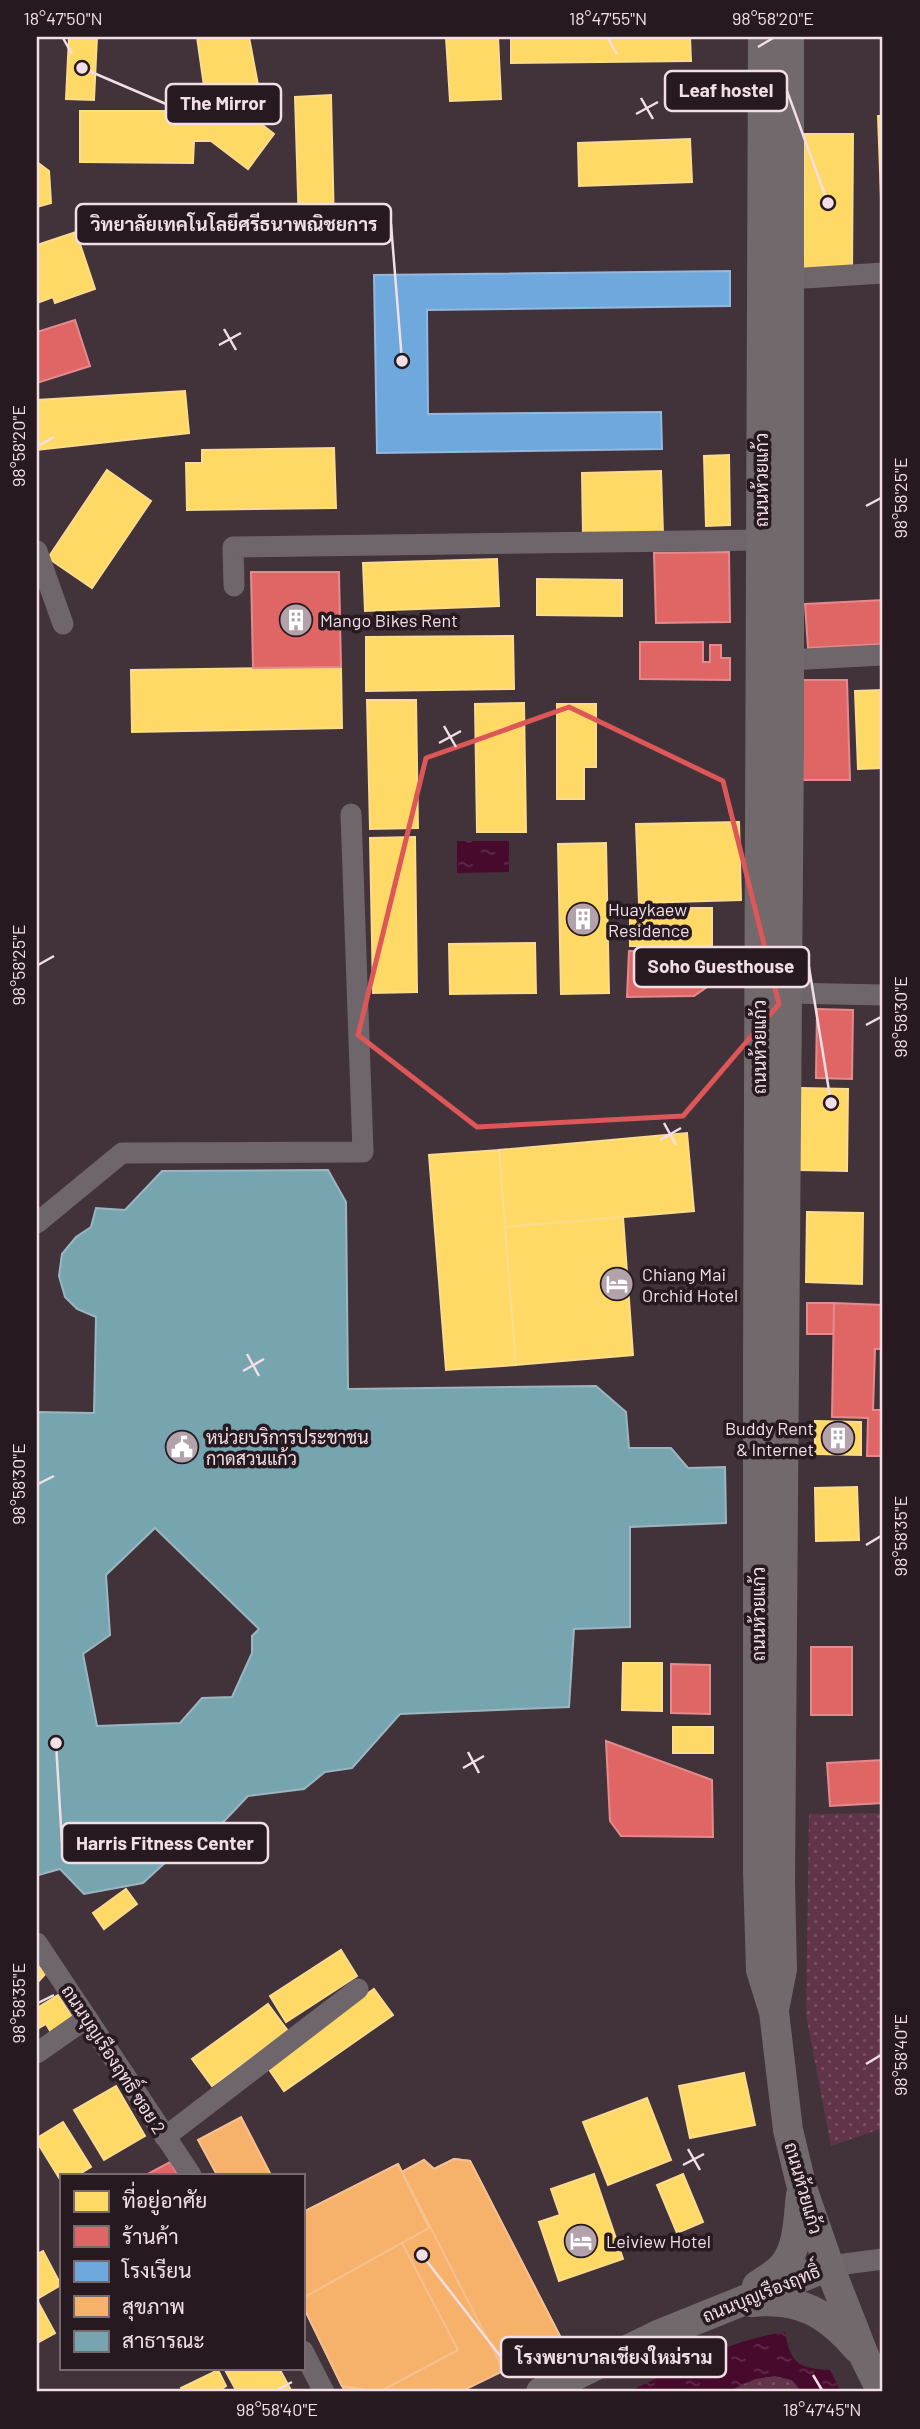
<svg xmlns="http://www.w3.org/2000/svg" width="920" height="2429" viewBox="0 0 920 2429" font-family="Barlow,Sarabun,sans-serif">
	<defs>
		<pattern id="green-dots" width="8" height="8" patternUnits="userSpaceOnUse" patternTransform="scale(1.75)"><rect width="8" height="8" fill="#61344a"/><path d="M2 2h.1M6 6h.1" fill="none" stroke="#785164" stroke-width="1.8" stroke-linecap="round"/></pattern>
		<pattern id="water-ripples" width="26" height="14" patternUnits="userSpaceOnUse" patternTransform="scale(1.75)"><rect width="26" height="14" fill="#470a2d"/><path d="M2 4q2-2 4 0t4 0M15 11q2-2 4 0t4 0" fill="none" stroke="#622d4b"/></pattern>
	</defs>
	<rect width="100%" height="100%" fill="#42323a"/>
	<g fill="url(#green-dots)">
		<path d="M883,1813v315l-52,18 -25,-131 3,-201z"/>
		<path d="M775,2376l17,4 10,12h-75l28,-13z"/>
	</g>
	<g fill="url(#water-ripples)">
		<path d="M457,841h52v31l-52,1z"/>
		<path d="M785,2332c5,31 14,37 45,38l11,22h-39l-10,-12 -17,-4 -20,3 -28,13h-99c51,-24 101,-52 157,-60z"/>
	</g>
	<g fill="#ffd966" stroke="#fbdb8c" stroke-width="2">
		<path d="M69,37h28l-3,63 -28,-1z"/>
		<path d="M197,37h52l12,64 -23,5 36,28 -26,35 -37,-28h-17l-1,22 -113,-1v-51h108l17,-18z"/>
		<path d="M446,37h52l3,62 -51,2z"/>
		<path d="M511,37h179l1,24 -180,2z"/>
		<path d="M331,95l3,131 -35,1 -4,-130z"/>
		<path d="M878,116h5v136z"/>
		<path d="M804,134h49l-1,138 -49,-1z"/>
		<path d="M690,139l2,43 -113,4 -1,-43z"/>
		<path d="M37,162l12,9 2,32 -14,4z"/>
		<path d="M76,232l19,57 -40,14 -2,-6 -16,6v-58z"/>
		<path d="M185,391l4,42 -152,17v-50z"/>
		<path d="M334,448l2,60 -149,2 -1,-47h16v-13z"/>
		<path d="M729,455l1,70 -24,1 -2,-70z"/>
		<path d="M107,470l44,31 -59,87 -44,-30z"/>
		<path d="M661,471l2,63 -80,2 -1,-63z"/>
		<path d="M497,559l2,47 -134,5 -2,-48z"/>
		<path d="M537,579l85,1v36l-85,-1z"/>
		<path d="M513,636l1,53 -148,2v-54z"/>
		<path d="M341,667l1,61 -210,4 -1,-62z"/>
		<path d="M883,690v78l-25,1 -3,-78z"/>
		<path d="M367,700h49l2,128 -48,1z"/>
		<path d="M524,703l2,129h-49l-2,-128z"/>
		<path d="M557,704h39v63h-12v32h-27z"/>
		<path d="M739,822l2,78 -102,3 -3,-79z"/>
		<path d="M415,837l2,155 -44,1 -3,-155z"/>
		<path d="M606,843l3,150 -48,1 -3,-150z"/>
		<rect x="630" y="908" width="82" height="38"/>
		<path d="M535,943l1,50 -86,1 -1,-50z"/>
		<path d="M801,1088l47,1 -1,82 -47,-1z"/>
		<path d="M687,1133l7,78 -189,16 -6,-77z"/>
		<path d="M499,1150l17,215 -70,5 -17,-215z"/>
		<path d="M807,1212l56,1 -1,71 -56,-2z"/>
		<path d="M623,1217l10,138 -117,10 -11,-138z"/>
		<path d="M815,1421l46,1v33l-46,-1z"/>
		<path d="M857,1487l2,53 -43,1 -1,-53z"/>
		<path d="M623,1663h39v48l-40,-1z"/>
		<rect x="673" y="1727" width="40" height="26"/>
		<path d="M126,1889l11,15 -33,25 -11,-16z"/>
		<path d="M341,1950l16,26 -71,46 -16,-26z"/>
		<path d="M37,1958l12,12 -12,13z"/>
		<path d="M374,1989l19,26 -109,76 -18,-26z"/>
		<path d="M58,1995l16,25 -22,14 -6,-10 -9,5v-21z"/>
		<path d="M268,2004l20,27 -76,55 -20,-27z"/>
		<path d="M744,2073l11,52 -65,13 -11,-52z"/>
		<path d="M116,2086l29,50 -41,24 -30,-50z"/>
		<path d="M647,2098l24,62 -63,25 -25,-63z"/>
		<path d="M63,2122l28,45 -13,8h-17v6l-24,-39v-4z"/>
		<path d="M594,2174l29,85 -64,22 -20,-59 21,-7 -9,-26z"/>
		<path d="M683,2174l20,48 -26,11 -20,-48z"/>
		<path d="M43,2251l18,34 -24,14v-45z"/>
		<path d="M37,2300l18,33 -18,10z"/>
		<path d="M224,2368h55l13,24h-55z"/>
		<path d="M218,2370l8,16 -8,6h-35l-2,-4z"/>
	</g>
	<g fill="#e06666" stroke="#e58a8c" stroke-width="2">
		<path d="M75,320l15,46 -53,17v-51z"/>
		<path d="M729,552l1,70 -74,1 -2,-70z"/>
		<path d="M251,572h88l2,95 -88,1z"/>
		<path d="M883,600v44l-75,4 -3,-44z"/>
		<path d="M640,642h63v20h7v-17h11v13h9v22l-90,-1z"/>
		<path d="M801,680h46l3,100h-47z"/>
		<path d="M629,951l103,3v16l-38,26 -67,1z"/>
		<path d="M817,1009l36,1 -1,69 -36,-1z"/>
		<rect x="807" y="1303" width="27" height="31"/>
		<path d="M834,1303l49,2v44h-8l-2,61h10v46h-16l1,-38 -36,-1z"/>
		<rect x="811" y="1647" width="41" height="68"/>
		<path d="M671,1664l39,1v49l-39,-1z"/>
		<path d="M606,1741l106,39 1,57 -92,-1 -11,-15z"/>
		<path d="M883,1760v43l-53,3 -3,-43z"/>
		<path d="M170,2162l8,13h-32z"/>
	</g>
	<path fill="#6fa8dc" stroke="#96b8df" stroke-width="2" d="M730,271v35l-303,4 1,104 233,-2 1,37 -285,4 -3,-178z"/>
	<g fill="#f6b26b" stroke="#f5c090" stroke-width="2">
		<path d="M241,2117l30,58h-54l-19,-35z"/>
		<path d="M454,2159l16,2 93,181 -103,50 -25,-3 -1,3h-89l-42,-86v-94l95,-48 4,8 22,-12 10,9z"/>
		<path d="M454,2159l16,2 93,181 -59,29 -102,-199 22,-12 10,9z"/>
		<path d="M398,2164l31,64 -126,70v-86z"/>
		<path d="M402,2243l56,107 -79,42 -37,-6 -39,-80v-8z"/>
	</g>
	<path fill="#76a5af" stroke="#9bb6c0" stroke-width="2" fill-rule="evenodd" d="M328,1170l18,32 2,187 248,-3 30,26 3,36h42l17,20 37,-1 1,56 -96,4v100l-56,2 -5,78 -169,7 -48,54 -27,4 -21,17 -56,7 -38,40 -17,1 -50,46 -59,11 -24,-25 -21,6 -2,-2v-461l57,1 2,-96 -19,-8 -12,-12 -6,-21 3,-22 14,-17 15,-10 5,-19 29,2 37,-39zM155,1528l104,101 -7,7v17l-20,44 -30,1 -22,25 -83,3 -14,-72 27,-19 -4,-60z"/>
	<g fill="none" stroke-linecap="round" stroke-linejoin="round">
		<g stroke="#6e666a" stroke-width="21">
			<path d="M789,279l94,-6"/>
			<path d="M37,551l26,73"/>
			<path d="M234,586l-1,-39 529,-7"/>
			<path d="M789,660l94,-5"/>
			<path d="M787,993l96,2"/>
			<path d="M37,1223l85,-70 241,-1 -12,-338"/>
			<path d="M37,1943l154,232"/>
			<path d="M37,2053l50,-35"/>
			<path d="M165,2137l193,-148"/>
			<path d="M829,2266l54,-7"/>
			<path d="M303,2351l21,41"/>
		</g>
		<g stroke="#71696c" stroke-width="30">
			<path d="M763,37l-5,1319v517l3,97 13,42 14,118 14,58 27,78 36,92 17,34"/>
			<path d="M775,2005l7,-36 -2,-88 9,-1140v-704"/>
			<path d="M757,2286c8,-6 20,-12 27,-21 15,-19 14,-47 17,-70"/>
			<path d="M752,2302c47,-5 75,11 105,46"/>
			<path d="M541,2392l117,-57 171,-69"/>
		</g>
	</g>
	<path fill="none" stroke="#dd5658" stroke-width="5" stroke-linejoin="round" d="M569,707l154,74 56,223 -96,112 -206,11 -119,-92 68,-277z"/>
	<path fill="none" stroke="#f2dfe6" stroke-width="2.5" d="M63,38l9,16M608,38l9,16M758,47l15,-9M641,98l12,21M636,114l22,-12M224,329l12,21M219,345l22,-12M38,446l16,-9M866,506l15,-8M444,726l12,21M439,743l22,-12M38,965l16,-9M866,1025l15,-8M664,1123l12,22M660,1140l21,-12M247,1354l12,22M243,1371l21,-12M38,1484l16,-8M866,1545l15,-9M468,1752l11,21M463,1768l21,-12M38,2003l16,-8M866,2064l15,-9M688,2149l12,21M683,2165l21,-11M813,2375l9,15M277,2390l15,-8"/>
	<defs>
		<symbol id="building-disc" viewBox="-11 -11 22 22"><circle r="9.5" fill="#b4a2aa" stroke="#26191f"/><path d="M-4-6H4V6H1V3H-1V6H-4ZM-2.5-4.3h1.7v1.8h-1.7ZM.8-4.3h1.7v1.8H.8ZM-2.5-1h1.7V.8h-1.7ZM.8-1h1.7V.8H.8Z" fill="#fff"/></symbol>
		<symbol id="hotel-disc" viewBox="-11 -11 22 22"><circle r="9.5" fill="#b4a2aa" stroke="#26191f"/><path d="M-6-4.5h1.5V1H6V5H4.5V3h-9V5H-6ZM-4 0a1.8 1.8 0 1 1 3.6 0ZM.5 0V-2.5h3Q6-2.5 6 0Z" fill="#fff"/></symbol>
		<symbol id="civic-disc" viewBox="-11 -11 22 22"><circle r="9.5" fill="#b4a2aa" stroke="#26191f"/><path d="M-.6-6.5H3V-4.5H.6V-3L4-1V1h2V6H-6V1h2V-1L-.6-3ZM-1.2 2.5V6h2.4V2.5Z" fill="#fff"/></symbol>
	</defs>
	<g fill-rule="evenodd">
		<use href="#building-disc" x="277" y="601" width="38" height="38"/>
		<use href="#building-disc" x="564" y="900" width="38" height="38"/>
		<use href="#hotel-disc" x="598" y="1265" width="38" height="38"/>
		<use href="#building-disc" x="819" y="1419" width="38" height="38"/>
		<use href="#civic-disc" x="163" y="1428" width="38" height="38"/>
		<use href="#hotel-disc" x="562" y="2222" width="38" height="38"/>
	</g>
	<g text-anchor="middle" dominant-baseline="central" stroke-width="7" stroke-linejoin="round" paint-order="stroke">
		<g font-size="18" fill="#f2dfe6" stroke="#26191f">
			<text transform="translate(761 480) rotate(-90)">ถนนห้วยแก้ว</text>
			<text transform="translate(759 1047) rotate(-90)">ถนนห้วยแก้ว</text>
			<text transform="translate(758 1614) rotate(-90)">ถนนห้วยแก้ว</text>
			<text transform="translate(114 2059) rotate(57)">ถนนบุญเรืองฤทธิ์ ซอย 2</text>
			<text transform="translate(804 2188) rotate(74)">ถนนห้วยแก้ว</text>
			<text transform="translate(761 2293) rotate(-22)">ถนนบุญเรืองฤทธิ์</text>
		</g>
		<g font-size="18" fill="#f2dfe6" stroke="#26191f" text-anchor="start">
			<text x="320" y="620">Mango Bikes Rent</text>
			<text x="608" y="909">Huaykaew<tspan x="608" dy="21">Residence</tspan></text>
			<text x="642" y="1274">Chiang Mai<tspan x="642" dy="21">Orchid Hotel</tspan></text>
			<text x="814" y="1428" text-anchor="end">Buddy Rent<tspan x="814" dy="21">&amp; Internet</tspan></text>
			<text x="206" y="1437">หน่วยบริการประชาชน<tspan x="206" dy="21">กาดสวนแก้ว</tspan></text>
			<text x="606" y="2241">Leiview Hotel</text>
		</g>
	</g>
	<path fill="none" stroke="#f2dfe6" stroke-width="2.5" d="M828 203L787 91M82 68L166 104M402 361L391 224M831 1103L809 967M56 1743L62 1843M422 2255L501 2357"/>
	<g fill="#f2dfe6" stroke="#26191f" stroke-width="2.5">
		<circle cx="828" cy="203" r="7"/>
		<circle cx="82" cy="68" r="7"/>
		<circle cx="402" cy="361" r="7"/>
		<circle cx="831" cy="1103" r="7"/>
		<circle cx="56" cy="1743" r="7"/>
		<circle cx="422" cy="2255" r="7"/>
	</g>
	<g fill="#26191f" stroke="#f2dfe6" stroke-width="2.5">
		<rect x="665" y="71" width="122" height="40" rx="7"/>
		<rect x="166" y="84" width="115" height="40" rx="7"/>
		<rect x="76" y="204" width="315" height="40" rx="7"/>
		<rect x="634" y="947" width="175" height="40" rx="7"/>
		<rect x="62" y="1823" width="206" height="40" rx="7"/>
		<rect x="501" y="2337" width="225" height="40" rx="7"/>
	</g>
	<g font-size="19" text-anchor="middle" font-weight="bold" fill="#f2dfe6">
		<text x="726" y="97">Leaf hostel</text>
		<text x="223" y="110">The Mirror</text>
		<text x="234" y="231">วิทยาลัยเทคโนโลยีศรีธนาพณิชยการ</text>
		<text x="721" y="973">Soho Guesthouse</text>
		<text x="165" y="1850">Harris Fitness Center</text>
		<text x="614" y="2364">โรงพยาบาลเชียงใหม่ราม</text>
	</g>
	<rect width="920" height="2429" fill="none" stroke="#26191f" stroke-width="77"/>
	<rect x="60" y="2174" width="245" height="196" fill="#26191f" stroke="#78686f" stroke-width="2"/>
	<rect x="74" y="2191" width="35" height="21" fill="#ffd966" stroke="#78686f" stroke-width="2"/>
	<text x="122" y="2208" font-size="21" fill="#f2dfe6">ที่อยู่อาศัย</text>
	<rect x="74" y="2226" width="35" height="21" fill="#e06666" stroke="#78686f" stroke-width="2"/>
	<text x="122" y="2244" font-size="21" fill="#f2dfe6">ร้านค้า</text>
	<rect x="74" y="2261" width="35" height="21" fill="#6fa8dc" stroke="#78686f" stroke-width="2"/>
	<text x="122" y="2278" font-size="21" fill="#f2dfe6">โรงเรียน</text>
	<rect x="74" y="2296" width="35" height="21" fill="#f6b26b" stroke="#78686f" stroke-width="2"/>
	<text x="122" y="2314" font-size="21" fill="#f2dfe6">สุขภาพ</text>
	<rect x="74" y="2331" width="35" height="21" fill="#76a5af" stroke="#78686f" stroke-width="2"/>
	<text x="122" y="2348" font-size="21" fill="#f2dfe6">สาธารณะ</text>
	<rect x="38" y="38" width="843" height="2352" fill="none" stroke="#f2dfe6" stroke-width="2.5"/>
	<g font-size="18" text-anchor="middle" fill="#f2dfe6">
		<text x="63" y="25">18°47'50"N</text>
		<text x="608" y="25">18°47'55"N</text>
		<text x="773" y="25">98°58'20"E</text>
		<text transform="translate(19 446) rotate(-90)" y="6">98°58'20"E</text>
		<text transform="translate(901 498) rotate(-90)" y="6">98°58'25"E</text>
		<text transform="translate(19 965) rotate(-90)" y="6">98°58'25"E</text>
		<text transform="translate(901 1017) rotate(-90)" y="6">98°58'30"E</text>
		<text transform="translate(19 1484) rotate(-90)" y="6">98°58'30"E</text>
		<text transform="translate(901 1536) rotate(-90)" y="6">98°58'35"E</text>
		<text transform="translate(19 2003) rotate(-90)" y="6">98°58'35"E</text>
		<text transform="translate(901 2055) rotate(-90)" y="6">98°58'40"E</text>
		<text x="277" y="2416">98°58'40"E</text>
		<text x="822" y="2416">18°47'45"N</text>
	</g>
</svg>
